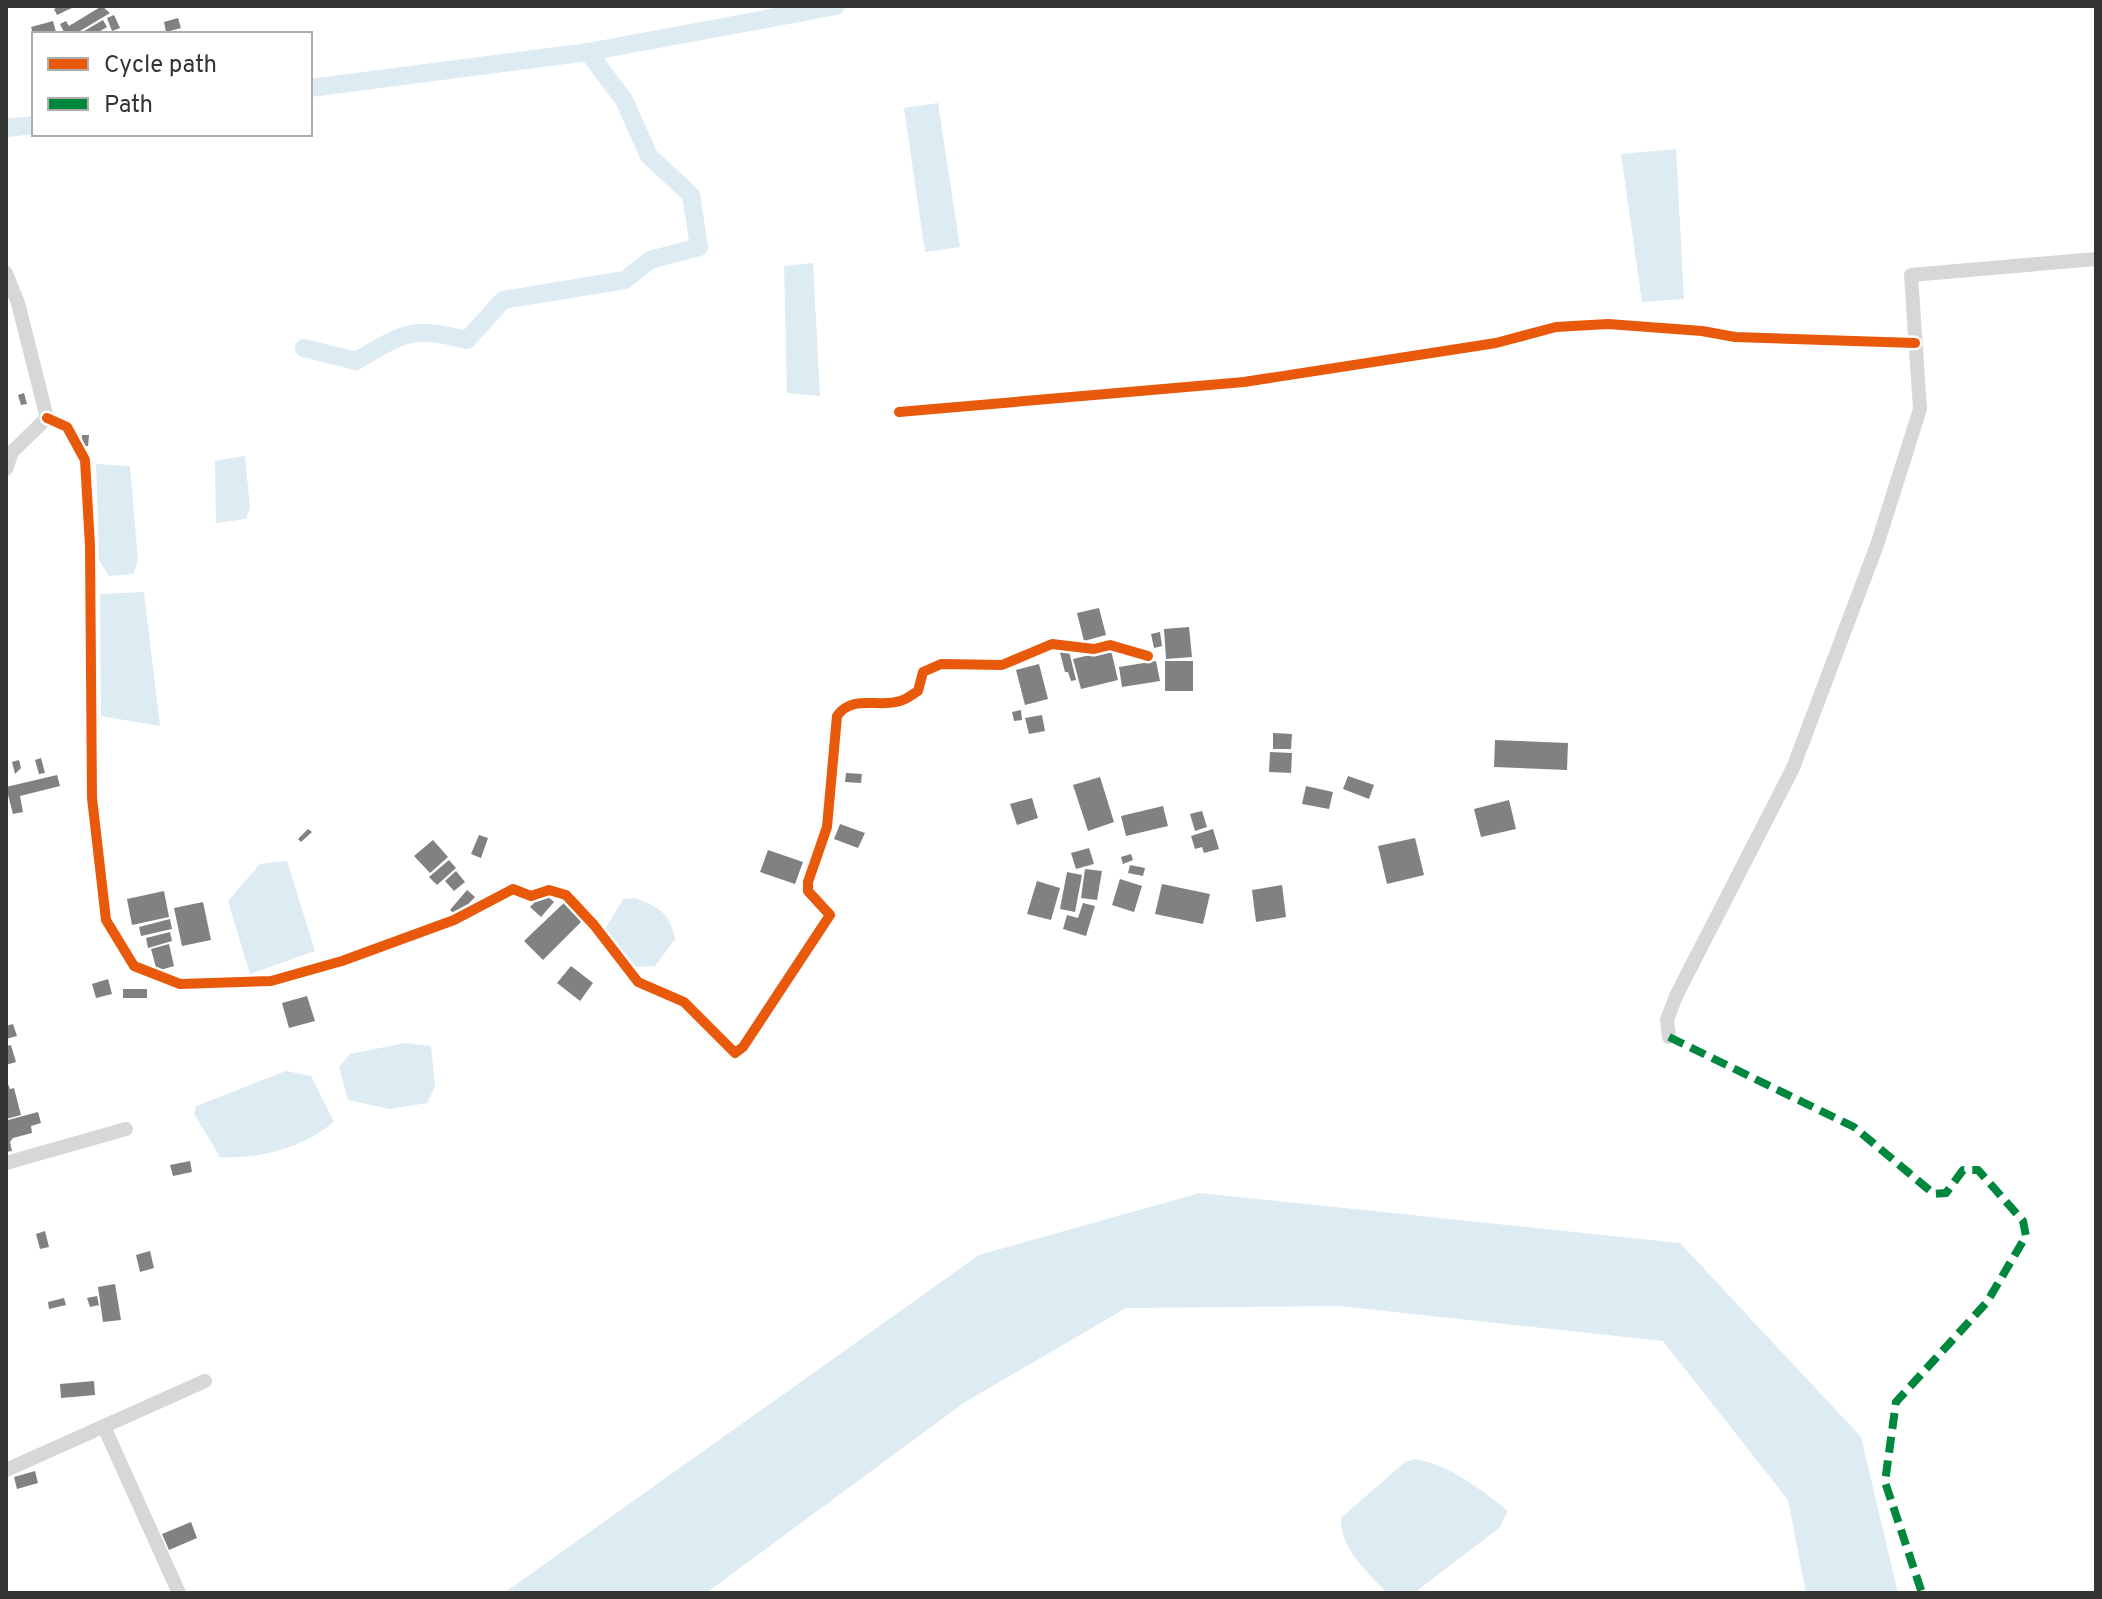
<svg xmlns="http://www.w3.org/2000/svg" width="2102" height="1599" viewBox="0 0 2102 1599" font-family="Overpass,sans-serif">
	<rect width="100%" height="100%" fill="#fff"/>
	<g fill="#ddebf3">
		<path d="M938,103l22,144 -35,5 -21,-144z"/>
		<path d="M1676,149l8,150 -42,3 -21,-148z"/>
		<path d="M813,263l7,133 -33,-3 -3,-127z"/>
		<path d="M245,456l5,52 -4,11 -30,4 -1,-62z"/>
		<path d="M96,464l34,2 8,94 -5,14 -24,2 -10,-16z"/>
		<path d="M144,592l16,134 -59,-10 -1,-122z"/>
		<path d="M287,861l28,90 -65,23 -22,-73 32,-37z"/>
		<path d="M636,898c25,11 33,14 39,41l-20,27 -18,1 -19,-14 -13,-24 18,-30z"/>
		<path d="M405,1043l26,3 4,41 -8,16 -37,6 -42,-9 -9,-33 11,-13z"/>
		<path d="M286,1071l25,5 23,46c-33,26 -72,37 -114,35l-26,-43 2,-8z"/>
		<path d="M1200,1193l480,50 181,194 37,156h-92l-18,-93 -125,-159 -324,-35 -213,2 -161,94 -259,191h-202l475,-338z"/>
		<path d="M1415,1459c34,6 66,30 93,52l-9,17 -85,65h-27c-20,-22 -47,-44 -46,-75l64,-56z"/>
	</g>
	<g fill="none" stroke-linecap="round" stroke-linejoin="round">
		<g stroke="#ddebf3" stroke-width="18">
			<path d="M310,88l278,-36 248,-46"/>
			<path d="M6,128l28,-3"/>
			<path d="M304,348l52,13c48,-28 55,-35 111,-21l36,-40 122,-20 25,-20 49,-13 -8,-52 -42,-39 -25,-56 -36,-48"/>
		</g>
	</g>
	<g fill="#818181">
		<path d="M60,6h16l-19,9 -3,-6z"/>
		<path d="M102,6l8,7 -35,21h-10l-5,-10 6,-3 3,5z"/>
		<path d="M114,15l6,13 -8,3 -5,-13z"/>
		<path d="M178,18l3,10 -15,4 -2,-10z"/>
		<path d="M103,20l4,7 -12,7h-16z"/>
		<path d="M53,21l3,11 -23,2 -2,-7z"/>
		<path d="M24,393l3,11 -6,1 -3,-10z"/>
		<path d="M82,435h7l-1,11h-7z"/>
		<path d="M1099,608l7,27 -22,6 -7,-28z"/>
		<path d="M1189,627l3,30 -26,2 -2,-30z"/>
		<path d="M1160,632l2,14 -8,2 -3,-14z"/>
		<path d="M1067,643l9,37 -5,1 -3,-9h-3l-7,-27z"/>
		<path d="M1111,650l7,30 -37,9 -8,-30z"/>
		<path d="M1156,661l4,20 -38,6 -3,-20z"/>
		<rect x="1165" y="661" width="28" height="30"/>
		<path d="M1039,664l9,35 -23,6 -9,-35z"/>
		<path d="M1021,710l1,10 -8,1 -2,-9z"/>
		<path d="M1042,715l3,16 -16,3 -4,-16z"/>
		<path d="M1273,733l19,1 -1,15h-18z"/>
		<path d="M1495,740l73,3 -1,27 -73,-3z"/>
		<path d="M1270,752l22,1 -1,20 -22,-1z"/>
		<path d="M41,758l4,15 -6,1 -4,-14z"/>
		<path d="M19,760l2,8 -6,6 -3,-12z"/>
		<path d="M846,773l16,1 -1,9 -16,-1z"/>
		<path d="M57,775l3,11 -40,10 3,16 -10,2 -7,-27z"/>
		<path d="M1348,776l26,9 -5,14 -26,-10z"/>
		<path d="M1100,777l14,45 -26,9 -15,-46z"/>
		<path d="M1306,786l27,6 -4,17 -27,-5z"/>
		<path d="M1032,798l6,20 -21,7 -7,-21z"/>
		<path d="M1509,800l7,29 -35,8 -7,-28z"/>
		<path d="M1163,806l5,20 -42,10 -5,-20z"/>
		<path d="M1202,811l5,16 -12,4 -5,-17z"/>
		<path d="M840,824l25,9 -7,15 -24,-9z"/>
		<path d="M308,829l4,3 -11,10 -3,-3z"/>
		<path d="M1213,829l6,20 -15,4 -2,-6 -7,2 -4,-13z"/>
		<path d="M479,835l9,3 -7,20 -10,-4z"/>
		<path d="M1415,838l9,37 -37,9 -9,-38z"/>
		<path d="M433,840l15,17 -18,16 -16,-17z"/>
		<path d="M1089,848l5,16 -18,5 -5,-16z"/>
		<path d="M768,850l35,12 -8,22 -35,-12z"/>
		<path d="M1131,854l2,6 -10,4 -2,-7z"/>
		<path d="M449,860l7,8 -19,17 -8,-8z"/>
		<path d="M1130,865l15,3 -2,8 -15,-3z"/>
		<path d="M1085,869l17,2 -5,29 -16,-2z"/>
		<path d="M456,871l9,11 -11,9 -9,-10z"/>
		<path d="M1067,872l15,3 -7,37 -15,-3z"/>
		<path d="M1120,879l22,7 -8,26 -22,-7z"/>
		<path d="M1037,881l23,7 -9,32 -24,-6z"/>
		<path d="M1162,884l48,10 -7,30 -48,-10z"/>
		<path d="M1282,885l4,32 -30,5 -4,-32z"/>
		<path d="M467,890l8,7 -18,19 -7,-6z"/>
		<path d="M164,891l5,26 -37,8 -5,-26z"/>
		<path d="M544,893l10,9 -13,15 -11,-10z"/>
		<path d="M567,900l18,18 -42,42 -19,-19z"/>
		<path d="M203,902l8,38 -29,6 -8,-38z"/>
		<path d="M1083,903l12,3 -9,30 -23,-7 4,-14 11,3z"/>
		<path d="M170,919l2,10 -31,7 -2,-9z"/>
		<path d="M170,932l2,9 -24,7 -2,-10z"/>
		<path d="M169,944l5,22 -17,5 -6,-22z"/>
		<path d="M571,966l22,17 -13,18 -23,-18z"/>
		<path d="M108,979l4,15 -16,4 -4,-14z"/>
		<rect x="123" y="989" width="24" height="9"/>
		<path d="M307,996l8,25 -26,7 -7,-25z"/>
		<path d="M13,1024l4,12 -11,3v-13z"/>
		<path d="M11,1045l5,17 -10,3v-19z"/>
		<path d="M6,1079l4,10 4,-1 7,27 -15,4z"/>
		<path d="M38,1112l3,11 -10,3 1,7 -19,5 -3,4 2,9 -6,1 2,-32z"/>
		<path d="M190,1161l2,11 -19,4 -3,-11z"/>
		<path d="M45,1231l4,16 -9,2 -4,-15z"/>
		<path d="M150,1251l4,17 -14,4 -4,-17z"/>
		<path d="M115,1284l6,36 -18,2 -5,-35z"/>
		<path d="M97,1296l2,9 -9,2 -3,-9z"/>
		<path d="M64,1298l2,7 -17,4 -1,-7z"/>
		<path d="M94,1381l1,14 -34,3 -1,-14z"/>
		<path d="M35,1471l3,12 -21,6 -3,-12z"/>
		<path d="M191,1522l6,16 -28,12 -7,-16z"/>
	</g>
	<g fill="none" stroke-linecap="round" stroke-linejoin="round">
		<g stroke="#d7d7d7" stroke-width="14">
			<path d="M6,273l12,30 29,115 -35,34 -6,17"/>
			<path d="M899,412l345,-30 252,-39 60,-16 52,-3 94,7 33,6 180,6"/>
			<path d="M47,418l20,9 18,33 5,86 2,252 14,122 28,46 46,18 91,-3 71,-20 112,-41 59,-31 18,7 18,-6 17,5 28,30 44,57 46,20 51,51 8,-6 87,-132 -22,-24v-9l19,-55 10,-111c15,-22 42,-8 63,-15 6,-1 13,-7 18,-10l5,-19 18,-8 61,1 50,-21 42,5 16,-4 38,11"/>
			<path d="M1669,1037l-2,-17 9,-24 117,-228 84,-223 43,-136 -9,-134 185,-16"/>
			<path d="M6,1163l120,-34"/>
			<path d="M104,1427l75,166"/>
			<path d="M6,1470l199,-89"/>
		</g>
		<path stroke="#00873e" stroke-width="8" stroke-dasharray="16 8" stroke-linecap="butt" d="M1669,1037l185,90 80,67 12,-1 17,-23h15l45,51 3,15 -39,66 -91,100 -11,80 37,111"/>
		<defs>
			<g id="cycleway">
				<path d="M899,412l345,-30 252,-39 60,-16 52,-3 94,7 33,6 180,6"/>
				<path d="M47,418l20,9 18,33 5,86 2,252 14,122 28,46 46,18 91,-3 71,-20 112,-41 59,-31 18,7 18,-6 17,5 28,30 44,57 46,20 51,51 8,-6 87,-132 -22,-24v-9l19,-55 10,-111c15,-22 42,-8 63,-15 6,-1 13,-7 18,-10l5,-19 18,-8 61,1 50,-21 42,5 16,-4 38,11"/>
			</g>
		</defs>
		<use href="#cycleway" stroke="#fff" stroke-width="15"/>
		<use href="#cycleway" stroke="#e8590c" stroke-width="10"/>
	</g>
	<rect width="2102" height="1599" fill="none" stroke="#333333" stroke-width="16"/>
	<rect x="32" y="32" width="280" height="104" fill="#ffffff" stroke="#adadad" stroke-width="2"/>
	<rect x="48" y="58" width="40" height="12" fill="#e8590c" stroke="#adadad" stroke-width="2"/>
	<text x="104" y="72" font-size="24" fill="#333333">Cycle path</text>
	<rect x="48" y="98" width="40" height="12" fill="#00873e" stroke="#adadad" stroke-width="2"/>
	<text x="104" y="112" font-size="24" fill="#333333">Path</text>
</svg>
